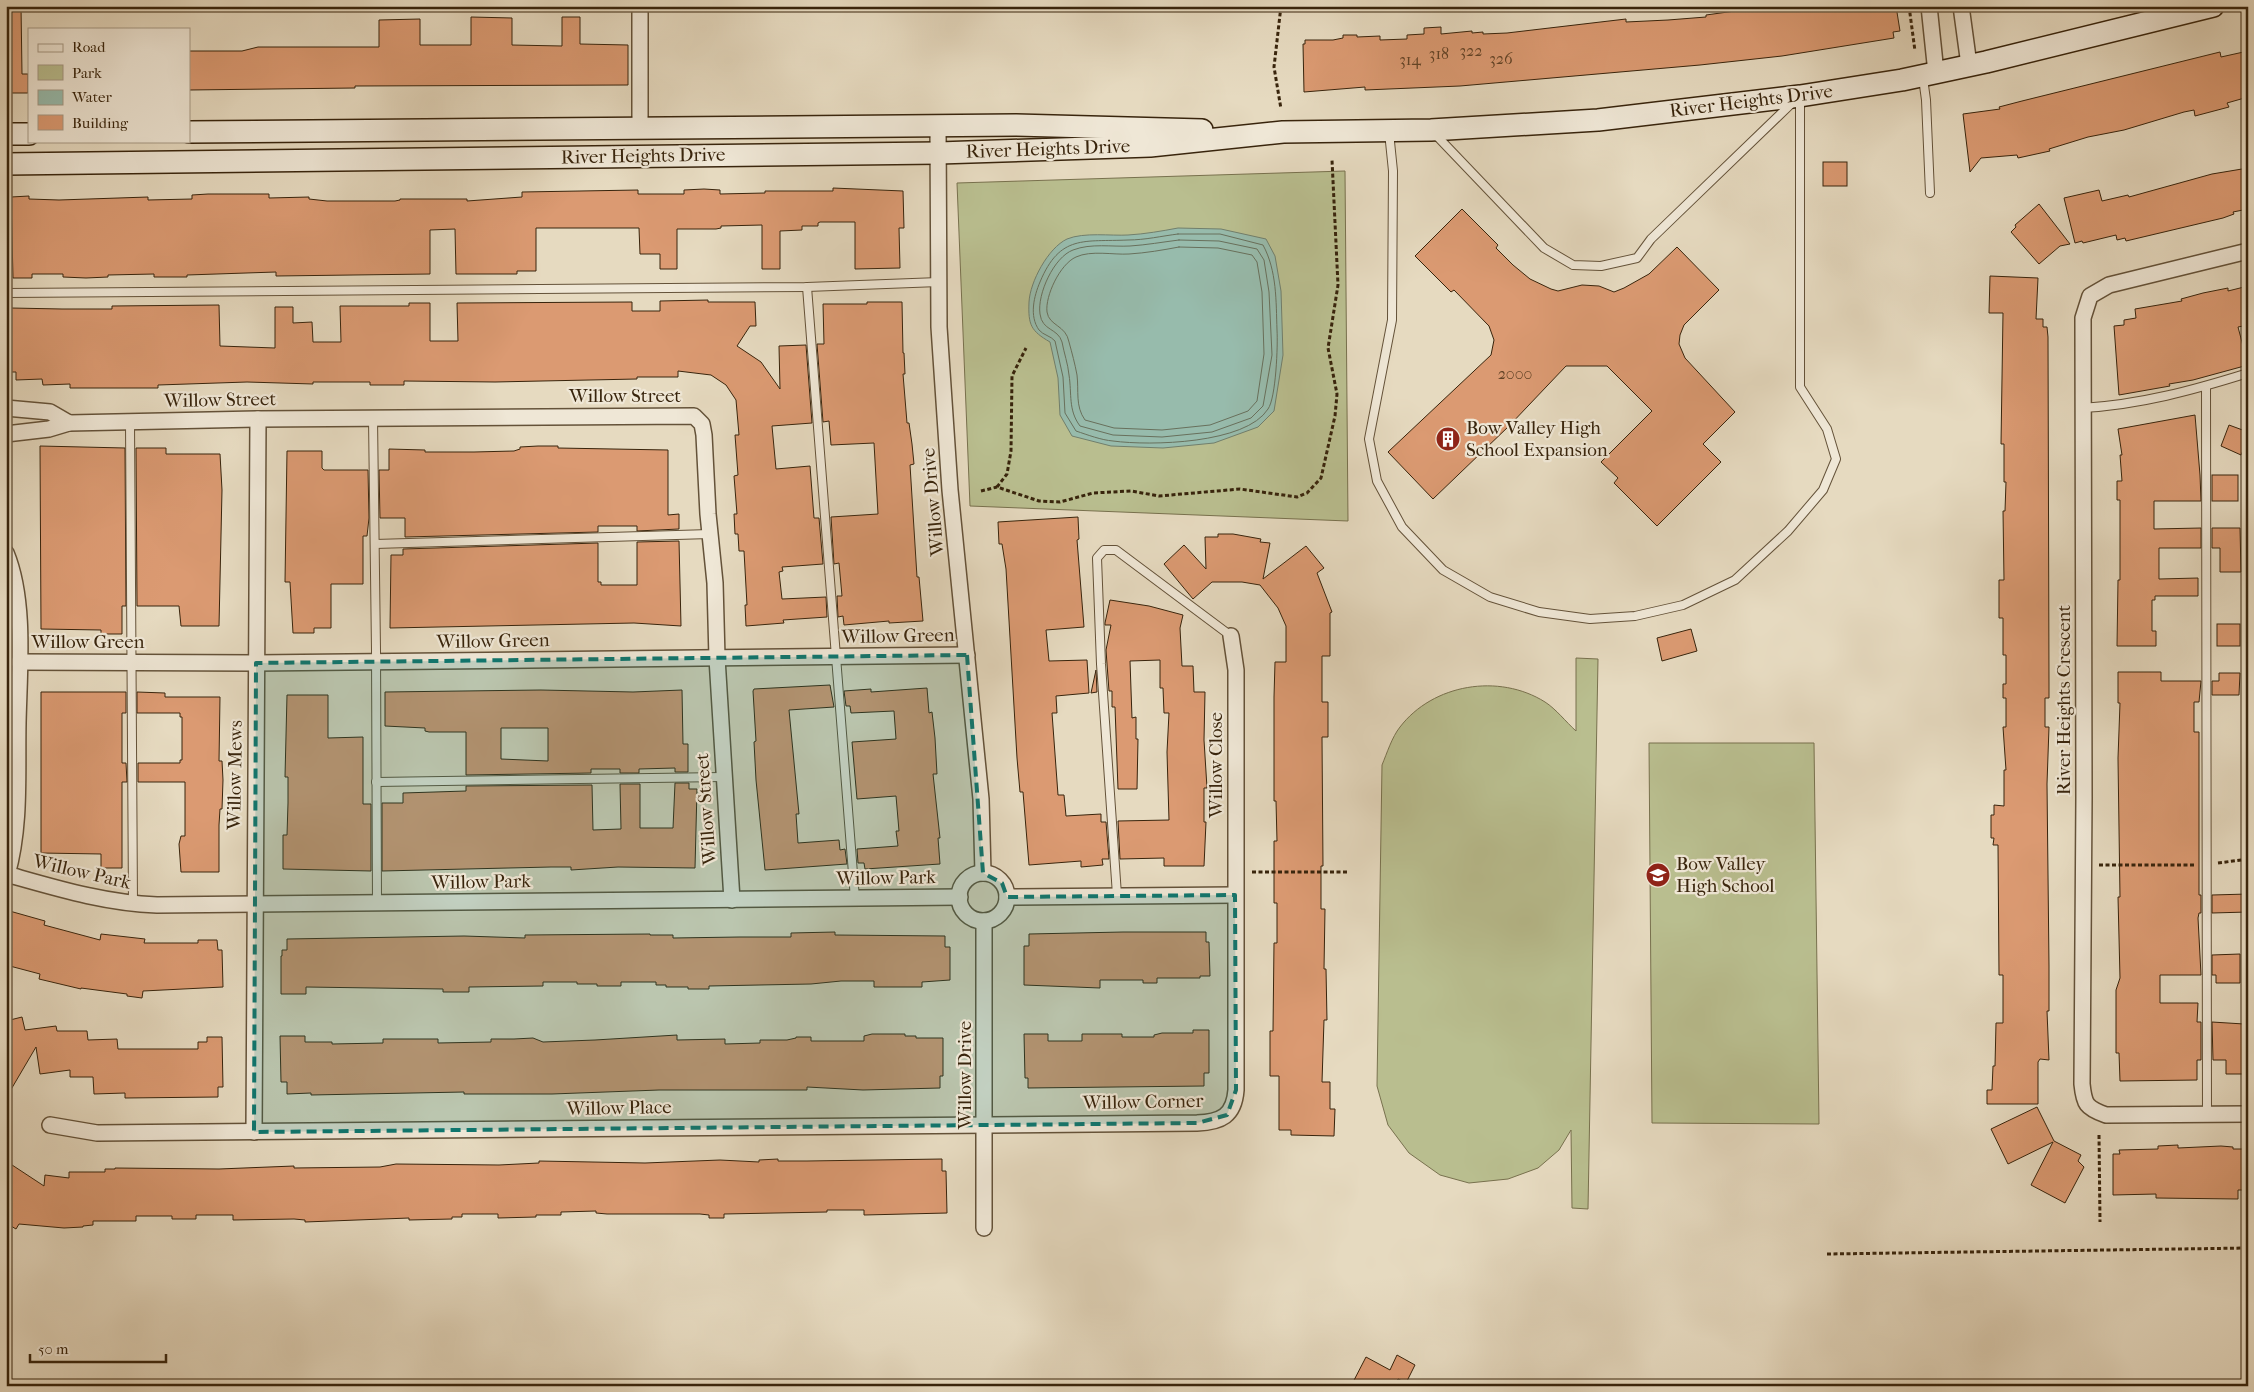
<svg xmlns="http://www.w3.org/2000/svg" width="2254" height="1392" viewBox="0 0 2254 1392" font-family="'IM FELL French Canon',serif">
	<rect width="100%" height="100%" fill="#e6dac0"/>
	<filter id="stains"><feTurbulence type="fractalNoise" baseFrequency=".004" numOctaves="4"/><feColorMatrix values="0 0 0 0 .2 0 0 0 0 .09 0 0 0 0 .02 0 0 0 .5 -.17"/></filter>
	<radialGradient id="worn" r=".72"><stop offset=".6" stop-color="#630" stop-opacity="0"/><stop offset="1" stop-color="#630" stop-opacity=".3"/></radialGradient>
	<g fill="#b9be8f" stroke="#78714e">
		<path d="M1345,171l3,350 -378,-15 -13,-323z"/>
		<path d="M6,578l3,10 1,193 -4,53z"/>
		<path d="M1576,658l22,1 -10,550 -16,-1 -1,-78 -12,20 -21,18 -30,11 -39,4 -29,-8 -31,-22 -21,-28 -11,-39 5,-321c5,-12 10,-28 18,-38 33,-43 99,-54 145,-25 11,7 21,20 31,29z"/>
		<path d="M1649,743h165l5,381 -167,-1z"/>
	</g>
	<path fill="#97bbac" stroke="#717f6c" d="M1178,228l43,1 45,10 9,17 6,35 2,64 -9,56 -16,16 -44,16 -51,5 -52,-2 -39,-10 -12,-21 -2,-37 -8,-36c-19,-11 -22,-17 -21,-40 1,-20 19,-54 38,-63 17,-7 44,-3 61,-4 17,-1 34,-4 50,-7z"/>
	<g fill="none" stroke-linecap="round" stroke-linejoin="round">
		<g stroke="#68705c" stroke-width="1">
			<path d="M1178,234h42l43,11c14,26 13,56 14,85 1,15 -1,68 -9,79 -22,35 -118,37 -155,32 -12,-1 -25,-6 -37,-10l-11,-18 -2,-36 -8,-36c-4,-5 -12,-6 -16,-11 -10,-14 -5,-34 1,-48 20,-48 44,-40 88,-42 17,0 34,-4 50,-6z"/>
			<path d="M1179,240l40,1 38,8 7,11 5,32 3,63 -9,51 -12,12 -39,14 -50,5 -49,-2 -33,-9c-12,-16 -8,-32 -11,-51 -1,-11 -5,-22 -7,-33 -4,-14 -20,-11 -22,-28 -3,-20 14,-57 33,-64 18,-7 39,-3 57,-4 16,-1 33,-4 49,-6z"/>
			<path d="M1179,247l39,1 34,7 5,7 5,30 2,62 -7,47 -9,10 -38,14 -48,5 -48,-2 -29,-8c-10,-14 -6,-29 -8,-45 -2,-11 -5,-22 -8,-33 -3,-17 -20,-16 -22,-30 -2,-16 13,-48 29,-55 15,-7 37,-2 53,-3 17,-1 34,-4 50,-7z"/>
		</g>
	</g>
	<g fill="#db9a72" stroke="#38240c" fill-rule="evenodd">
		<path d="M6,6h15l1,68h6v19h-22z"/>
		<path d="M1777,6h119l4,25 -7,1 1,6 -112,18 -82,9 -240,21 -95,4v-3l-61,5 -1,-48h2v-4h28l10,-2v-3h14v2l23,-1v4l27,-1v-4l17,-1v-6l17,-1v7l31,-3v2l11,-1v2l24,-1 119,-14v3l42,-2 38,-3v-2l29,-4v-2l13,-2v3z"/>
		<path d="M471,17l41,1v27l50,1v-29h18v27l48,1v40l-273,1v2l-166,2v-39h53l16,-4h121v-27l41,-1v26h51z"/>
		<path d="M2248,51v46l-21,6 2,4 -34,9 -1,-6 -10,2 -60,18 -36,7 -39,12 1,2 -32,7 -1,-3 -36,3 -11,14 -7,-58 37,-5 -1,-2 23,-6 198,-49 1,5z"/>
		<rect x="1823" y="162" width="24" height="24"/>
		<path d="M2248,168v41l-15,3 1,2 -11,4 -97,23 -1,-3 -8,2 -1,-5 -33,8 -1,-2 -7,2 -11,-45 35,-8 3,11 26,-6 1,2 83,-23z"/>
		<path d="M833,188l70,3 1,37h-5l1,40 -45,1v-47h-35l-2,1v3h-16v4l-22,1v38h-18v-44l-41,1v2l-5,1h-39v40h-17v-15h-20l-1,-26h-103v43h-19v3h-61l-1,-45 -25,1v44l-154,2v-4l-89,3v2h-33v-3l-46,1v2l-22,1 -23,-1v-3h-31v4h-19l-2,-81 18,-1v3l30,1 89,-3v3l44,-1v-4l16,-1h61v4l40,-1v2l18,2h68l5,-1v-1h67v2l55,-4v-5l116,-2v4h46v-4l20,-1 16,1v4l45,-1v-2h68z"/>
		<path d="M2039,204l31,40 -10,2 -21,18 -28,-32 5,-5 -1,-2z"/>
		<path d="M1462,209l36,36 -2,3 17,17 17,14 21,10 7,2 24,-6 17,1 15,6 10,-4 25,-14 28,-27 42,43 -35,35 -4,10 -1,9 6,14 50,54 -32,32 18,18 -64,64 -43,-43 4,-5 -17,-16 51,-51 -45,-45h-41l-57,60 -76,73 -45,-47 103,-97 3,-15 -5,-14 -35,-36 -3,2 -36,-36z"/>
		<path d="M1990,276l48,2 -2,41h7v8h4l1,10 1,348v13h-4v29h4l-2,57 2,182v45h-2l2,49 -9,-1 -2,3v42h-51v-14h5l1,-24h2l1,-43h7v-48h-4l-1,-130h-5l1,-7h-3v-23h3v-10l10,1v-36h2l-3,-43h3v-29h-3v-14h3v-29h-3v-37h-4v-38h5l-1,-69h2l1,-29h-2v-38h-3l2,-131h-14z"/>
		<path d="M2248,286v39l-10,2 10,38 -55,15 -24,4 1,2 -51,9 -5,-69 10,-1v-5l12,-2 -1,-9 47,-8 -1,-2 22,-6 25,-5v3z"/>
		<path d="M708,300v2h47l1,24h-6l-13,20 24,16 19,27 -1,-43 27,-1 6,78 -40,3 4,43 34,-3 4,52h5l4,46 -41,3 1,4 -4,1 3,27 44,-2 1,20 -44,3 1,3 -38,3 -1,-21h2l-3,-54h-5l-1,-17h-3l-1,-20h3l-3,-38 4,-1 -3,-40h4l-3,-35 -10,-15 -15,-10 -33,-4v6h-41v2l-142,3 -91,-1v4h-34v-3h-57v2l-66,-2 -89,3v3h-88v-4l-27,1 -1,-6 -26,1v-8h-10v-62h5v-2l51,1h50v-3l107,-1 1,41 55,2v-41h18v16l19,-1 1,20h28l-1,-36h69v-3h21v38h28l-1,-38 175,-1v9h28v-10z"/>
		<path d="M867,302h35l1,51h1l1,21h-2l4,49h2l3,21 2,20 -4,1 7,112h2l4,44 -34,2v-2l-45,4 -1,-9 -5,1 -1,-21h5l-3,-33 -5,1 -3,-47 47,-3 -4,-71 -43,2 -2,-24 -6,1 -6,-78h7l-1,-40h44z"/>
		<path d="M2195,415l5,60 1,26h-47v28l47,-1v20h-42v31l39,-1v18h-43v4h-3v31h4v15h-39l1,-66h2v-80h-3v-19h5l-2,-26h2l-4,-26z"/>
		<path d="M2229,425l19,7v7l-7,16 -20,-9z"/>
		<path d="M40,446l85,2 1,158h-4v28h-21v-4l-60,-1z"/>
		<path d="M538,446h20v2l110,2v65l11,-1v15l-42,2v-5h-39v6l-193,5v-19h-25l-1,-48h10v-21l36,1v2h49l40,-1 6,-2v-2z"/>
		<path d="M136,448h30v6h54l2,36 -3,136h-38l-2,-20h-42z"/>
		<path d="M287,451h35v17l2,2h44l1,48 -2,18h-4v48h-32v44h-17v5h-21l-3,-51h-5z"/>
		<rect x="2212" y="475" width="26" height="26"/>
		<path d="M1078,517l1,22 -2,1 7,87 -38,3 3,31 38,-1 2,33 -33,3 1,17h-5l6,82h6l2,21 35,-2v8h5l3,37h-7l1,6 -22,2v-6l-52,4 -6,-73h-3l-3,-34 -11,-189 -4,-25h-3l-1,-22z"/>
		<path d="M2212,528h28l1,44h-21v-24h-8z"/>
		<path d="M1218,534h15l28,5 -1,3 10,1 -7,36 43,-33 18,22 -7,5 15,39 -2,1v43h-8v46h6v35h-6l1,129h-2v43h4l-1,60h2l1,51h-3l-2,62h8v27h5l-1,27 -43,-1v-5h-12v-54h-9v-45h3l1,-88h3v-40h-3v-62h3l-1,-40h-2v-104l1,-35h11v-36l-8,-18 -18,-23 -18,-3h-30l-19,17 -29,-35 20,-19 22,24 -1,-32h13z"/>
		<path d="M679,541l2,85 -47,-3 -244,5 1,-73h12v-6l195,-6v39h3v3h36v-43z"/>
		<path d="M1110,600l39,6 34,9 -3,13 2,38h11l1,26h11l-1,48 3,48h-3v34h2l-2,44h-40v-8l-44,1 -2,-38 51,-1 -2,-68 2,-39h-5l-1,-25h-3v-28l-30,1 2,57 4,-1v22h2l-1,50h-19l-3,-82h-3v-16h-3l-2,-27 -1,-14 5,-25h-6v-2z"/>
		<rect x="2217" y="624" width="23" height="22"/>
		<path d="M1691,629l6,22 -35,10 -5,-23z"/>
		<path d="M1096,670l1,22 -6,1z"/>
		<path d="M2118,672h43v9h40l-2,21h-5v30h5v163h2v18h-2l-1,5 3,57h-41v28h38l-1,19h4v38h-4v20l-77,1 -1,-28h-3v-63l4,-12 -2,-81h2l-2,-139 2,-55h-2z"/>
		<path d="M2219,673h21l-1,22h-27v-14h7z"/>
		<path d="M830,685l4,22 -45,3 10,104h-3l2,29 41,-3 1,10 5,-1 2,15 -82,6 -9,-90 -2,-38 2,-1 -3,-50 1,-2z"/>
		<path d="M927,688l2,25 3,-1 3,26 2,36h-4l7,64h-2l2,26 -75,5 -1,-6h-6l-1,-14 41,-3 -2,-15h3l-3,-35 -39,3 -5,-57 44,-3 -2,-28 -43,2 -1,-7h-4l-2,-15 27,-2v3z"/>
		<path d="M541,690l92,2 49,-2 1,54h5v28h-13v-4l-36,1v4h-19v-4h-29v4l-125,2v-43h-37l-4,-1v-3l-40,-2v-34zM501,728h47v33l-47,-2z"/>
		<path d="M41,692h85v21h-4v50h4l1,19h-5v86h-21v-14l-60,-1z"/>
		<path d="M137,692l28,1v4h55l-1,64h3l1,19 -1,29h-2l-1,16v47h-38l-2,-28 2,-8h4v-54h-47v-19h42v-3h2v-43h-2v-4h-43z"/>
		<path d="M287,695h41v43l35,-1v67h8v67l-88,-2v-34h4l1,-32v-26h-3z"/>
		<path d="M675,783h14v6h8l-2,79 -77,-1 -47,3v-3h-20l-169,4v-68h21v-10l63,-2v-5l126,-1 1,45 28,-1 -1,-45h20v44h33z"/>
		<path d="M2248,894v18l-36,1v-18z"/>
		<path d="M6,910l39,11 -1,4 56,15 1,-6 44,5 -1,4h54v-3h19l1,10h4l1,37 -80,4 -1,7 -15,-2v-2l-46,-6v1l-42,-10 1,-5 -34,-9z"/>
		<path d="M835,932v3l110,1v11h5v33l-28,2v5h-48v-6h-33l-30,3 -102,2v3h-21v-2h-22v-2h-10v-3h-35v4h-24v-2h-20v-2h-34v4l-74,1v5h-26v-3l-137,-2v7h-25v-38h1v-6h5v-11l177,-3 61,2v-3l125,-1v1h23v3l66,-1h52v-4z"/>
		<path d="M1123,932h83v10h3l1,34h-10v2h-43v5h-14v-3h-43v8l-76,-3v-39h5v-12z"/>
		<path d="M2240,954v29h-24v-8h-4v-20z"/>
		<path d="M22,1017l3,13 31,-4 1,5h30l1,9 29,-1 1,10h80v-7h9v-5h15l1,50h-5v10l-93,1v-5l-31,1 -1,-17h-23v-7l-30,4 -4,-27 -30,51v-77z"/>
		<path d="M2212,1022l32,2v50h-18v-14h-13z"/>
		<path d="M1193,1030h16v43h-5v13l-176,2v-10h-3l-1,-44h24v7h34v-7h40v3h32v-2l8,-2h31z"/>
		<path d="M872,1034h33v2h11v2h27v38h-3v12l-77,2 -56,-3v3h-148l-107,4h-88v-2l-153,3v-2l-24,1v-12h-6l-1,-46h25v6h27v2l51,-1v-4h55v4l53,-1v-3h23l19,-1 10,4 52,-2 82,-5v5l48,-1v5l35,-1v-3h27l9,-2v-1h15v4h53v-5z"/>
		<path d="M2037,1107l17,34 27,14 -3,6 6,6 -19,36 -34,-18 22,-43 -45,22 -17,-35z"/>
		<path d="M2178,1145v3l43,-2 12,1v2h15v41h-10v9l-82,-1v-4l-43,1v-41h7l-1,-4 39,-1v-3z"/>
		<path d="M778,1159v2h29l135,-2v12h4l1,42 -83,2v-5h-37v2l-103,2v4h-15v-3l-9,-1h-93l-11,-1v-2l-35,1v3h-25v2l-38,1v-4h-36v3h-10v2l-43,1v-2l-104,4v-2l-11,-1 -61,1v-5h-37v4h-24v-3h-36v5h-43v4l-10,1v1l-19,1 -45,-4 -3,5 -10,-6v-62l38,25 1,-11 24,3v-6h36v-3h10v-1l104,1 75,-3v2l86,-1 16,-3 103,1 40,-2v-2l106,2 75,-3 39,2v-2z"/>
		<path d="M1397,1355l18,10 -9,18 -8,-4 -4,7h-43l15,-29 24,13z"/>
	</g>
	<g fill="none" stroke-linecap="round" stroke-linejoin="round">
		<defs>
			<g id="lane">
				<path d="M279,6h95"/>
				<path d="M1923,78l3,22 4,93"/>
				<path d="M1389,132l4,39 -1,149 -23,119 8,42 25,46 41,43 47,27 49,15 51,7 45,-3 48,-11 52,-25 53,-49 35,-41 13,-31 -9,-30 -27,-42v-289"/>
				<path d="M1434,133l110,115 29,17 28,1 36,-8 14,-19 143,-138"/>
				<path d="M807,287l48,612"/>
				<path d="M6,293l801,-6 132,-5"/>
				<path d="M2206,386l1,729"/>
				<path d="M2082,408c57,-3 112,-18 166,-35"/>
				<path d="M373,418l3,232 1,253"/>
				<path d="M130,422l3,482"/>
				<path d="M375,544l335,-10"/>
				<path d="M376,782l347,-5"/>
				<path d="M1117,895l-16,-231 -4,-106 7,-8h12l115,86"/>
			</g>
			<g id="street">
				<path d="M640,6v123"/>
				<path d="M1929,6l7,67"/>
				<path d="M1961,6l8,59"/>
				<path d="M938,126l1,201 11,163 31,309 2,74"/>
				<path d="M2248,251l-139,34 -19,11 -7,22 1,479 -2,287c2,20 4,24 24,31l142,-1"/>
				<path d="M6,408l44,4 19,11"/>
				<path d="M6,434l43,-5 20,-6 189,-4 436,-3 8,8 2,11 4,79 7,69 2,75 15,242"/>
				<path d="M6,553c20,48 13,119 12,170 -1,51 3,102 -11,152"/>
				<path d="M19,662l237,1 711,-8"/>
				<circle cx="983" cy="897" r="24"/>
				<path d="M6,874c50,14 98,29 151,31l803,-8"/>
				<path d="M1007,897l228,-2"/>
				<path d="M984,921v307"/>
				<path d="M50,1125l47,8 1100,-10c24,-1 37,-7 39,-33v-420l-5,-34"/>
				<path d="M254,1132l4,-713"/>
			</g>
			<g id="secondary">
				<path d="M189,132l827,-7 186,5"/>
				<path d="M6,134h23"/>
				<path d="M6,164l933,-11 211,-7 133,-14 148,-2 167,-10 202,-24 102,-16 84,-18 227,-56"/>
			</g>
		</defs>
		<use href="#lane" stroke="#645239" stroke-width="10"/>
		<use href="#street" stroke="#645239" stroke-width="18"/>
		<use href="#secondary" stroke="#38240c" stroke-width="24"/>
		<g stroke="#38240c" stroke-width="3" stroke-dasharray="4 2.5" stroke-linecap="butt">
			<path d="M1281,6l-7,61 7,42"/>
			<path d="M1909,6l6,45"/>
			<path d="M997,487l10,-13 4,-23 1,-75 14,-28"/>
			<path d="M981,491l16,-4 42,14 21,1 33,-9 38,-2 28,5 81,-7 57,8 10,-4 14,-15 14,-62 2,-22 -9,-46 10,-63 -6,-125"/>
			<path d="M2218,863l30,-4"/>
			<path d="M2099,865h97"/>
			<path d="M1252,872h96"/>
			<path d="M2099,1135l1,87"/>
			<path d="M1827,1254l421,-6"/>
		</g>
		<use href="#lane" stroke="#efe7d6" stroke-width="8"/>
		<use href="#street" stroke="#efe7d6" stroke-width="15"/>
		<use href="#secondary" stroke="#efe7d6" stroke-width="21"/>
	</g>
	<path fill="#0f766e" fill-opacity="0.2" stroke="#0f766e" stroke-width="4" stroke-dasharray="10 6" stroke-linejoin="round" d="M967,655l16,218 19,10 5,14 228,-2 1,195 -9,25 -30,8 -943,9 2,-469z"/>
	<defs>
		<symbol id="building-disc" viewBox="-11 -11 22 22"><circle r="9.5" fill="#8f2418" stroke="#efe7d6"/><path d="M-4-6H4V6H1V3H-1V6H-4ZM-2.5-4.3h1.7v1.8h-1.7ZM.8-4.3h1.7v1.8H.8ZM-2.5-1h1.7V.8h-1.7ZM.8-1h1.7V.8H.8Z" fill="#fff"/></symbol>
		<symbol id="school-disc" viewBox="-11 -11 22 22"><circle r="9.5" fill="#8f2418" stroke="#efe7d6"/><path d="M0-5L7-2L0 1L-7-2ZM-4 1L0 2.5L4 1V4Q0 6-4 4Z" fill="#fff"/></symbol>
	</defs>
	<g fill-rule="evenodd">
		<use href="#building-disc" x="1434" y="425" width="28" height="28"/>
		<use href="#school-disc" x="1644" y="861" width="28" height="28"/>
	</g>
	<g text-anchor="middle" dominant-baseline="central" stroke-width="4.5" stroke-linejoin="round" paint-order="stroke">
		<g font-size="16" fill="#614226">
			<text x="1471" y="50">322</text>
			<text x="1439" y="53">318</text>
			<text x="1501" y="58">326</text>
			<text x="1410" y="59">314</text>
			<text x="1515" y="373">2000</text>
		</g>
		<g font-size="19" fill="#38240c" stroke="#efe7d6">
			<text transform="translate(1751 101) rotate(-7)">River Heights Drive</text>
			<text transform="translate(1048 149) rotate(-2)">River Heights Drive</text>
			<text transform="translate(643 156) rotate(-1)">River Heights Drive</text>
			<text x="625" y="396">Willow Street</text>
			<text transform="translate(220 400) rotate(-1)">Willow Street</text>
			<text transform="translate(933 502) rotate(-95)">Willow Drive</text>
			<text transform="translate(898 636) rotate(-1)">Willow Green</text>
			<text transform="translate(493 641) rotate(-1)">Willow Green</text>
			<text x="88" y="642">Willow Green</text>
			<text transform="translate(2064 700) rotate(-90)">River Heights Crescent</text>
			<text transform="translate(1216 765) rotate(-90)">Willow Close</text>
			<text transform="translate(235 775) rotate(-89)">Willow Mews</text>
			<text transform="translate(706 809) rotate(-94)">Willow Street</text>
			<text transform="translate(82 872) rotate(13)">Willow Park</text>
			<text transform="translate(886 878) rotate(-1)">Willow Park</text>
			<text transform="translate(481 882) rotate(-1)">Willow Park</text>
			<text transform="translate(965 1075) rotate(-90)">Willow Drive</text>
			<text transform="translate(1143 1102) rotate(-1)">Willow Corner</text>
			<text transform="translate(619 1108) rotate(-1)">Willow Place</text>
		</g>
		<g font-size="19" fill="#38240c" stroke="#efe7d6" text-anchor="start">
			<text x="1466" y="428">Bow Valley High<tspan x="1466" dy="22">School Expansion</tspan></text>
			<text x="1676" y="864">Bow Valley<tspan x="1676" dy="22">High School</tspan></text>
		</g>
	</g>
	<rect width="2254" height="1392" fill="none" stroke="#e6dac0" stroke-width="25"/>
	<rect x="8" y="8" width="2239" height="1377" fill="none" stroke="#38240c" stroke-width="2.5"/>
	<rect x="12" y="12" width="2229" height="1367" fill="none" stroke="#38240c"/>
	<rect x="28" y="28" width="162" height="115" fill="#efe7d6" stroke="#a69985"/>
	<rect x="38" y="44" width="25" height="8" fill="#efe7d6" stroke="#a69985"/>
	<text x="72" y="52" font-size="15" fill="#38240c">Road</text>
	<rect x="38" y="65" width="25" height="15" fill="#b9be8f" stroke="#a69985"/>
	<text x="72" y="78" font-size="15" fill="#38240c">Park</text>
	<rect x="38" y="90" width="25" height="15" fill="#97bbac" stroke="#a69985"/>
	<text x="72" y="102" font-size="15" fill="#38240c">Water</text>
	<rect x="38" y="115" width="25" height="15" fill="#db9a72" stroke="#a69985"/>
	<text x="72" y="128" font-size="15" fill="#38240c">Building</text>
	<path d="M30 1354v8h136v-8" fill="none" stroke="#38240c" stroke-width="2.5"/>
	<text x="38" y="1354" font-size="15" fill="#38240c" stroke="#efe7d6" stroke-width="4" paint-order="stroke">50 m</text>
	<rect width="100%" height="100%" filter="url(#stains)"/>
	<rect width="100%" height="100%" fill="url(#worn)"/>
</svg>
